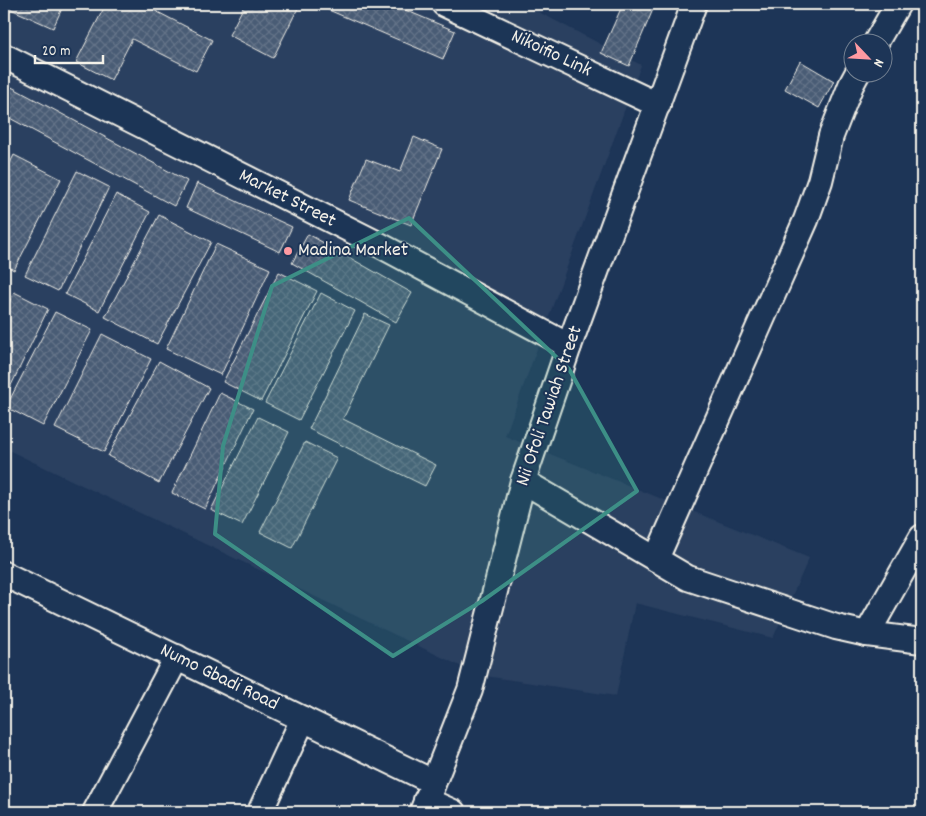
<svg xmlns="http://www.w3.org/2000/svg" width="926" height="816" viewBox="0 0 926 816" font-family="Dekko,sans-serif">
	<defs>
		<pattern id="building-cross-hatch" width="8" height="8" patternUnits="userSpaceOnUse" patternTransform="scale(1.25)"><rect width="8" height="8" fill="#485b74"/><path d="M0 0l8 8M0 8l8-8" fill="none" stroke="#637388"/></pattern>
	</defs>
	<rect width="100%" height="100%" fill="#1d3557"/>
	<filter id="ink" filterUnits="userSpaceOnUse"><feTurbulence type="fractalNoise" baseFrequency=".02" numOctaves="2"/><feDisplacementMap in="SourceGraphic" scale="10" xChannelSelector="R" yChannelSelector="G"/><feConvolveMatrix kernelMatrix="1 2 1 2 8 2 1 2 1" color-interpolation-filters="sRGB"/></filter>
	<g filter="url(#ink)">
		<path fill="#2a4060" d="M4,4h519l118,61 -136,371 304,122 -36,80 -138,-35 -19,93 -137,-21 -475,-227z"/>
		<g fill="url(#building-cross-hatch)" stroke="#f4f1e8">
			<path d="M4,4h60l-11,24 -49,-22z"/>
			<path d="M106,4h36l70,36 -16,31 -64,-32 -21,41 -35,-18z"/>
			<path d="M245,4h55l-27,54 -44,-23z"/>
			<path d="M325,4h66l64,27 -12,28 -119,-51z"/>
			<path d="M623,4h23l8,3 -25,59 -28,-13z"/>
			<path d="M800,61l34,20 -15,27 -34,-19z"/>
			<path d="M4,83l183,98 -13,25 -170,-91z"/>
			<path d="M414,137l28,12 -31,76 -62,-25 17,-41 34,13z"/>
			<path d="M14,155l47,24 -47,91 -10,-5v-90z"/>
			<path d="M77,171l32,16 -51,104 -33,-16z"/>
			<path d="M197,183l95,44 -12,25 -94,-44z"/>
			<path d="M116,194l34,18 -51,99 -34,-17z"/>
			<path d="M159,215l52,27 -54,102 -52,-27z"/>
			<path d="M308,234l104,59 -16,29 -104,-59z"/>
			<path d="M216,244l54,25 -49,106 -55,-26z"/>
			<path d="M279,272l38,19 -56,110 -38,-19z"/>
			<path d="M14,292l34,17 -44,91v-87z"/>
			<path d="M321,293l34,18 -56,109 -34,-17z"/>
			<path d="M55,312l37,18 -49,96 -37,-19z"/>
			<path d="M365,314l24,11 -46,94 93,46 -11,21 -116,-57z"/>
			<path d="M102,334l49,25 -47,93 -49,-24z"/>
			<path d="M159,361l50,27 -50,95 -51,-27z"/>
			<path d="M220,393l33,16 -48,100 -33,-16z"/>
			<path d="M258,417l31,15 -47,93 -31,-15z"/>
			<path d="M305,442l32,16 -45,90 -32,-16z"/>
		</g>
		<g fill="none" stroke-linecap="round" stroke-linejoin="round">
			<defs>
				<g id="minor">
					<path d="M444,4l214,101"/>
					<path d="M876,42l22,-38"/>
					<path d="M4,56l370,186 195,104"/>
					<path d="M523,481l165,97 148,49 31,7 55,7"/>
					<path d="M656,559l150,-339 14,-39 11,-45 20,-51 7,-13"/>
					<path d="M4,574l429,208"/>
					<path d="M867,634l55,-97"/>
					<path d="M426,800l27,12"/>
					<path d="M95,812l82,-155"/>
					<path d="M260,812l43,-93"/>
					<path d="M422,812l48,-122 53,-209 46,-135 125,-342"/>
				</g>
			</defs>
			<use href="#minor" stroke="#f4f1e8" stroke-width="28"/>
			<use href="#minor" stroke="#1d3557" stroke-width="24"/>
		</g>
	</g>
	<path fill="#3d8f86" fill-opacity="0.2" stroke="#3d8f86" stroke-width="4" stroke-linejoin="round" d="M409,218l160,151 68,122 -155,110 -89,55 -178,-122 8,-88 49,-160z"/>
	<circle fill="#ff9aa2" stroke="#1d3557" stroke-width="2" cx="288" cy="251" r="5"/>
	<g text-anchor="middle" dominant-baseline="central" stroke-width="4" stroke-linejoin="round" paint-order="stroke">
		<g font-size="20" fill="#f4f1e8" stroke="#1d3557">
			<text transform="translate(551 54) rotate(25)">Nikoifio Link</text>
			<text transform="translate(287 199) rotate(27)">Market Street</text>
			<text transform="translate(550 406) rotate(-71)">Nii Ofoli Tawiah Street</text>
			<text transform="translate(219 678) rotate(26)">Numo Gbadi Road</text>
		</g>
		<g font-size="20" fill="#f4f1e8" stroke="#1d3557" text-anchor="start">
			<text x="298" y="251">Madina Market</text>
		</g>
	</g>
	<rect width="926" height="816" fill="none" stroke="#1d3557" stroke-width="20"/>
	<rect x="10" y="10" width="906" height="796" fill="none" stroke="#f4f1e8" stroke-width="2" filter="url(#ink)"/>
	<g transform="translate(868 58) rotate(115)"><circle r="24" fill="#1d3557" stroke="#738091"/>
	<path d="M0-4L9 19L0 12L-9 19Z" fill="#ff9aa2"/>
	<text y="-8" font-size="14" font-weight="bold" text-anchor="middle" fill="#f4f1e8">N</text>
	</g>
	<path d="M35 55v8h68v-8" fill="none" stroke="#f4f1e8" stroke-width="2.5"/>
	<text x="42" y="55" font-size="15" fill="#f4f1e8" stroke="#1d3557" stroke-width="4" paint-order="stroke">20 m</text>
</svg>
